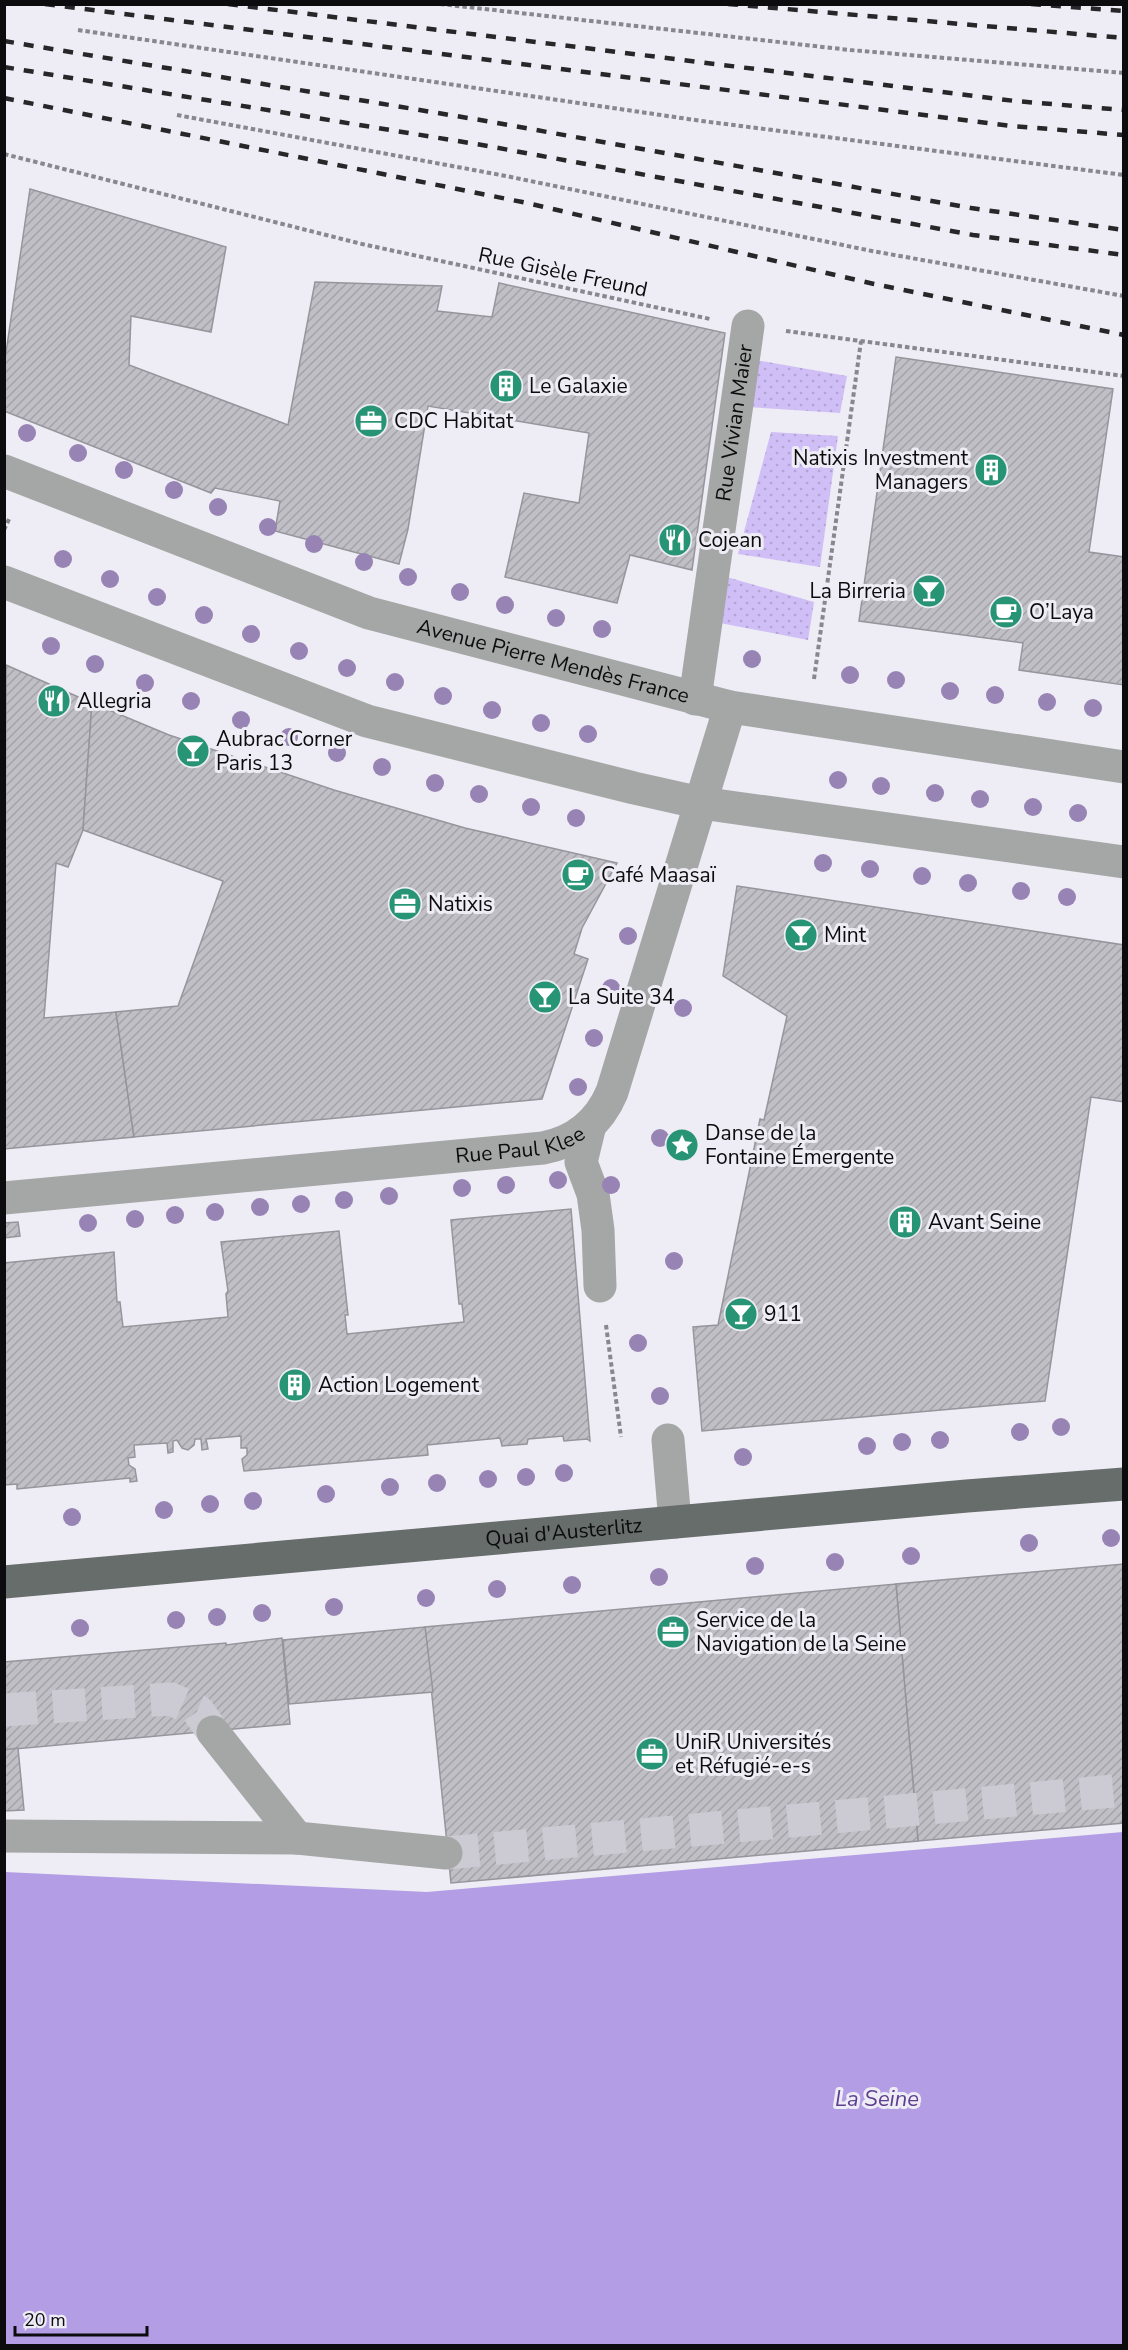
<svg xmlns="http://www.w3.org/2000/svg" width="1128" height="2350" viewBox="0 0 1128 2350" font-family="'Nunito Sans',sans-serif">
	<defs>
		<pattern id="grass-dots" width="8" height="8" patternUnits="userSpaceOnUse" patternTransform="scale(1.5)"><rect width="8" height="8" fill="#d0bff7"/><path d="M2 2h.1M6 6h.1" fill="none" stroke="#b1a3d3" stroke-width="1.8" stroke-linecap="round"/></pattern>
		<pattern id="building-hatch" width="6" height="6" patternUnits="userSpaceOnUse" patternTransform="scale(1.5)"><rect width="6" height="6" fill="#c0bfc6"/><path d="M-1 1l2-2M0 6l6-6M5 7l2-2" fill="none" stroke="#a4a3a9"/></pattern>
	</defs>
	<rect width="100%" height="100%" fill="#eeecf4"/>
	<g fill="url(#grass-dots)">
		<path d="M756,360l91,16 -7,37 -92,-6z"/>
		<path d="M771,432l67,4 -18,131 -82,-13z"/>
		<path d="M727,577l87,25 -6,38 -88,-17z"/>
	</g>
	<path fill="#b39de4" d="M1123,1832v513h-1118v-473l422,20z"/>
	<g fill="url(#building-hatch)" stroke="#97959c" stroke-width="1.5">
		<path d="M30,189l196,58 -15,85 -80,-16 -2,49 159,60 27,-143 127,4 -5,25 55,6 7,-34 226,50 -33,237 -62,-15 -13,48 -112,-26 19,-84 55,10 10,-70 -161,-27 -20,123 -9,35 -124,-33 5,-30 -65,-13 -4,5 -207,-82v-45z"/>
		<path d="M896,357l217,32 -24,163 35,5v128l-105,-15 4,-27 -164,-22z"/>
		<path d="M6,665l86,38 -9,127 -15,37 -12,-4 -12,155 72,-6 18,125 -130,12z"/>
		<path d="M92,703l77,32 165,55 131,38 152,35 -35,65 -8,26 14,5 -46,140 -408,38 -18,-125 62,-6 45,-125 -140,-51z"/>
		<path d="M737,886l387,59v157l-33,-5 -46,304 -343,30 -9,-104 25,-2 42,-206 4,1 23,-104 -64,-40z"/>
		<path d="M571,1209l19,232 -3,-2 -23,2 -1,-5 -35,3 -1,5 -25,2 -2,-8 -73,7 1,10 -184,16 -2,-12 5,-4v-7h-6v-12l-35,3 2,10 -6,1 -1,-11h-6l-1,6 -6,5 -6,-2 -5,-8 -4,1v11l-5,1 -1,-10 -33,2 1,12 -7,1 1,7 6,4 2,12 -7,1v-4l-113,11v-5l-13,1v-222l110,-11 3,50h3l3,25 105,-10 -2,-23 2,-3 -7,-49 118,-11 9,84h-3l2,19 117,-12 -2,-18h-3l-8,-84z"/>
		<path d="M18,1222l2,14 -16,2v-15z"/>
		<path d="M1124,1564v259l-206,18 -22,-257z"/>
		<path d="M896,1584l22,257 -467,42 -26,-256z"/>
		<path d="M425,1627l8,65 -144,12 -6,-64z"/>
		<path d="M282,1638l8,86 -286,26v-88l222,-19v2z"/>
		<path d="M18,1748l6,62 -20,1v-61z"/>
	</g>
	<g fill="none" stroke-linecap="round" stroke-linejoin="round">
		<g stroke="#cccad2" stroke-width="33" stroke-dasharray="33 16" stroke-linecap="butt">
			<path d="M4,1710l167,-11 27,12 15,21"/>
			<path d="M446,1853l678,-63"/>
		</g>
		<g stroke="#88878d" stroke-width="4" stroke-dasharray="4.5 3" stroke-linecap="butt">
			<path d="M440,4l410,46 274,23"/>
			<path d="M78,30l624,91 422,54"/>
			<path d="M177,115l329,61 366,75 252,45"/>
			<path d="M4,154l358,90 348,75"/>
			<path d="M786,331l338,45"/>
			<path d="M4,530l6,-13"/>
			<path d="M814,679l47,-338"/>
			<path d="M606,1325l15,112"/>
		</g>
		<g stroke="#a4a7a6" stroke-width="33">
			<path id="s1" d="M4,471l365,142 361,94 394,60"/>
			<path d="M4,582l363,139 267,67 67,15 423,59"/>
			<path id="s2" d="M695,699l53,-373"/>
			<path d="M590,1125l-9,37 12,32 5,36 2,56"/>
			<path id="s3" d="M4,1198l539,-50c32,-6 56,-25 69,-56l118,-385"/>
			<path d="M668,1440l7,82"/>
			<path d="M213,1732l84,106"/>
			<path d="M4,1836l293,2 149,15"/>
		</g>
		<path stroke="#676d6b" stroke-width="33" id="s4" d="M4,1582l963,-86 157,-12"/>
		<g stroke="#27272a" stroke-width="4.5" stroke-dasharray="10 10" stroke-linecap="butt">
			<path d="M45,4l967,122 112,9"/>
			<path d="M228,4l787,97 109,9"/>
			<path d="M728,4l396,34"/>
			<path d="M1031,4l93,7"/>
			<path d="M4,41l482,80 485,87 153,22"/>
			<path d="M4,67l478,78 491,90 151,20"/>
			<path d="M4,98l523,105 347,81 250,51"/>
		</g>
	</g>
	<g fill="#9784b5">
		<circle cx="27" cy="433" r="9"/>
		<circle cx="78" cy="453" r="9"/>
		<circle cx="124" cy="470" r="9"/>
		<circle cx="174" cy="490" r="9"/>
		<circle cx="218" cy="507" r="9"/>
		<circle cx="268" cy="527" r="9"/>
		<circle cx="314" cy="544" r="9"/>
		<circle cx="63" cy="559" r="9"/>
		<circle cx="364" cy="562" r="9"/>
		<circle cx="408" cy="577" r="9"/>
		<circle cx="110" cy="579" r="9"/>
		<circle cx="460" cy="592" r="9"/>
		<circle cx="157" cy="597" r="9"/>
		<circle cx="505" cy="605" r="9"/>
		<circle cx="204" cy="615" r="9"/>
		<circle cx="556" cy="618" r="9"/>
		<circle cx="602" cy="629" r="9"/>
		<circle cx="251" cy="634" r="9"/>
		<circle cx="51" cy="646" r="9"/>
		<circle cx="299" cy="651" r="9"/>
		<circle cx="752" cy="659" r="9"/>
		<circle cx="95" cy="664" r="9"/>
		<circle cx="347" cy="668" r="9"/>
		<circle cx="850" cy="675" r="9"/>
		<circle cx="896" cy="680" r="9"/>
		<circle cx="395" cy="682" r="9"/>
		<circle cx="145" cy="683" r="9"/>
		<circle cx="950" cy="691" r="9"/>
		<circle cx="995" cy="695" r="9"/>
		<circle cx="443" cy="696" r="9"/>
		<circle cx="191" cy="701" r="9"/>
		<circle cx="1047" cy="702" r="9"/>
		<circle cx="1093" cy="708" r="9"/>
		<circle cx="492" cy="710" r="9"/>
		<circle cx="241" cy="720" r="9"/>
		<circle cx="541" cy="723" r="9"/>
		<circle cx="588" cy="734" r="9"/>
		<circle cx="289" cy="737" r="9"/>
		<circle cx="337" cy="753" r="9"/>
		<circle cx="382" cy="767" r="9"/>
		<circle cx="838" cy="780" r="9"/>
		<circle cx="435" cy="783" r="9"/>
		<circle cx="881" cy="786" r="9"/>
		<circle cx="935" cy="793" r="9"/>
		<circle cx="479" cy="794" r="9"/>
		<circle cx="980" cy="799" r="9"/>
		<circle cx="531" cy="807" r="9"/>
		<circle cx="1033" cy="807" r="9"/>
		<circle cx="1078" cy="813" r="9"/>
		<circle cx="576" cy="818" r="9"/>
		<circle cx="823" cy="863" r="9"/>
		<circle cx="870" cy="869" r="9"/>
		<circle cx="922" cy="876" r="9"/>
		<circle cx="968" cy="883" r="9"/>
		<circle cx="1021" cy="891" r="9"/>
		<circle cx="1067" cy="897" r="9"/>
		<circle cx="628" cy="936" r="9"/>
		<circle cx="611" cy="988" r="9"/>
		<circle cx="683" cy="1008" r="9"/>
		<circle cx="594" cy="1038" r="9"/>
		<circle cx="578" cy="1087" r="9"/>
		<circle cx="660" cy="1138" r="9"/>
		<circle cx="558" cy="1180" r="9"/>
		<circle cx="506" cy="1185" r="9"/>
		<circle cx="611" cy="1185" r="9"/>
		<circle cx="462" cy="1188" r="9"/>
		<circle cx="389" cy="1196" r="9"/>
		<circle cx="344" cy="1200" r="9"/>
		<circle cx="301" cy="1204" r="9"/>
		<circle cx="260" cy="1207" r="9"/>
		<circle cx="215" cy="1212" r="9"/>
		<circle cx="175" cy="1215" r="9"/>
		<circle cx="135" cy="1219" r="9"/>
		<circle cx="88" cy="1223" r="9"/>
		<circle cx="674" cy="1261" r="9"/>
		<circle cx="638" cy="1343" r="9"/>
		<circle cx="660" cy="1396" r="9"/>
		<circle cx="1061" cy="1427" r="9"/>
		<circle cx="1020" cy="1432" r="9"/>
		<circle cx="940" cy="1440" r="9"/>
		<circle cx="902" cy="1442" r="9"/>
		<circle cx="867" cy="1446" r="9"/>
		<circle cx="743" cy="1457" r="9"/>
		<circle cx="564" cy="1473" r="9"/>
		<circle cx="526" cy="1477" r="9"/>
		<circle cx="488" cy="1479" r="9"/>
		<circle cx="437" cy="1483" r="9"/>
		<circle cx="390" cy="1487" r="9"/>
		<circle cx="326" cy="1494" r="9"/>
		<circle cx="253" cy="1501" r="9"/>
		<circle cx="210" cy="1504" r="9"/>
		<circle cx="164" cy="1510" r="9"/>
		<circle cx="72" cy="1517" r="9"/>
		<circle cx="1111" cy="1538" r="9"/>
		<circle cx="1029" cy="1543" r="9"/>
		<circle cx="911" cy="1556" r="9"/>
		<circle cx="835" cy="1562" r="9"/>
		<circle cx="755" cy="1566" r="9"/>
		<circle cx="659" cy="1577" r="9"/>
		<circle cx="572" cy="1585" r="9"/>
		<circle cx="497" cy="1589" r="9"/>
		<circle cx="426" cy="1598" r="9"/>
		<circle cx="334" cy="1607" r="9"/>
		<circle cx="262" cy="1613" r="9"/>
		<circle cx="217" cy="1617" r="9"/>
		<circle cx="176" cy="1620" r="9"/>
		<circle cx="80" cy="1628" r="9"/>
	</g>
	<defs>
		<symbol id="building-disc" viewBox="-11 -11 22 22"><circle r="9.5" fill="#279475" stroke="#eeecf4"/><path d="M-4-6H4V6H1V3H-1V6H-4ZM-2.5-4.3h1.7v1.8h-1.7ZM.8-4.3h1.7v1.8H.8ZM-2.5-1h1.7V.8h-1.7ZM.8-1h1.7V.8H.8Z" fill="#fff"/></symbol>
		<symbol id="office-disc" viewBox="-11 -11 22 22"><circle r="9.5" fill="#279475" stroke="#eeecf4"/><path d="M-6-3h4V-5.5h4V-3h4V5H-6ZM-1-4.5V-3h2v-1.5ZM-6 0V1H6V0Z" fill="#fff"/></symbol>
		<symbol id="restaurant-disc" viewBox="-11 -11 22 22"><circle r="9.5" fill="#279475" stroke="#eeecf4"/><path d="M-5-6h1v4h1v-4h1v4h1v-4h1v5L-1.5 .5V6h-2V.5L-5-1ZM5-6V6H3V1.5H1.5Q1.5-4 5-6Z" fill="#fff"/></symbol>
		<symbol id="bar-disc" viewBox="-11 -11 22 22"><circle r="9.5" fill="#279475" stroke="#eeecf4"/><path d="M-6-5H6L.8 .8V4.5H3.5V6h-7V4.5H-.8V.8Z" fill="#fff"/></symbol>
		<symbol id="cafe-disc" viewBox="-11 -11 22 22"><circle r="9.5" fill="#279475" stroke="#eeecf4"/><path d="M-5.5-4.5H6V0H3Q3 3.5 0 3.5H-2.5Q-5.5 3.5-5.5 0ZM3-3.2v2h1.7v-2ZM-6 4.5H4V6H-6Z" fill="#fff"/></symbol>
		<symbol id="sight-disc" viewBox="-11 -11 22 22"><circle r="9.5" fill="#279475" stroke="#eeecf4"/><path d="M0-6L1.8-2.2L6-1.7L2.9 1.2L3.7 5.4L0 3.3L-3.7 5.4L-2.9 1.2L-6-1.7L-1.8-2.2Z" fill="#fff"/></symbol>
	</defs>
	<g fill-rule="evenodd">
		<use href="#building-disc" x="487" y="367" width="38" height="38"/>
		<use href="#office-disc" x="352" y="402" width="38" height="38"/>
		<use href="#building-disc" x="972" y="451" width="38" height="38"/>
		<use href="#restaurant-disc" x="656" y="521" width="38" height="38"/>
		<use href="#bar-disc" x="910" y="572" width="38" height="38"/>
		<use href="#cafe-disc" x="987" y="593" width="38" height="38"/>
		<use href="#restaurant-disc" x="35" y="682" width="38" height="38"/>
		<use href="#bar-disc" x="174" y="732" width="38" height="38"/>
		<use href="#cafe-disc" x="559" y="856" width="38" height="38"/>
		<use href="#office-disc" x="386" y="885" width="38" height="38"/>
		<use href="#bar-disc" x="782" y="916" width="38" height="38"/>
		<use href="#bar-disc" x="526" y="978" width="38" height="38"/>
		<use href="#sight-disc" x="663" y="1126" width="38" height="38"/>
		<use href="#building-disc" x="886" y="1203" width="38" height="38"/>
		<use href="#bar-disc" x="722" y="1295" width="38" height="38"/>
		<use href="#building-disc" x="276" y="1366" width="38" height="38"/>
		<use href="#office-disc" x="654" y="1613" width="38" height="38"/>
		<use href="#office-disc" x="633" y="1735" width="38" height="38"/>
	</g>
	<g text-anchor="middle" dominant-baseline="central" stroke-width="6" stroke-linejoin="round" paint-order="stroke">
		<g font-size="21" fill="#0c0c0e" stroke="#eeecf4">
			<text transform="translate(563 272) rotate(12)">Rue Gisèle Freund</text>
			<text stroke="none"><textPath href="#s2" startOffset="279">Rue Vivian Maier</textPath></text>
			<text stroke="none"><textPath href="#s1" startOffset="582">Avenue Pierre Mendès France</textPath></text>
			<text stroke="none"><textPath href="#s3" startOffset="519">Rue Paul Klee</textPath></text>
			<text stroke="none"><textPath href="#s4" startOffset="562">Quai d'Austerlitz</textPath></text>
		</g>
		<g font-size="21" fill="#0c0c0e" stroke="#eeecf4" text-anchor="start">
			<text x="529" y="386">Le Galaxie</text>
			<text x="394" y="421">CDC Habitat</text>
			<text x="968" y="458" text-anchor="end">Natixis Investment<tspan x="968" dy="24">Managers</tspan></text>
			<text x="698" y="540">Cojean</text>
			<text x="906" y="591" text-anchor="end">La Birreria</text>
			<text x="1029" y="612">O’Laya</text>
			<text x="77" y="701">Allegria</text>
			<text x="216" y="739">Aubrac Corner<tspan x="216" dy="24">Paris 13</tspan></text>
			<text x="601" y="875">Café Maasaï</text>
			<text x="428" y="904">Natixis</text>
			<text x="824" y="935">Mint</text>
			<text x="568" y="997">La Suite 34</text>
			<text x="705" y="1133">Danse de la<tspan x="705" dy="24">Fontaine Émergente</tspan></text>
			<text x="928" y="1222">Avant Seine</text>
			<text x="764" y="1314">911</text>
			<text x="318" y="1385">Action Logement</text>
			<text x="696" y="1620">Service de la<tspan x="696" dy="24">Navigation de la Seine</tspan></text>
			<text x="675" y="1742">UniR Universités<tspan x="675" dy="24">et Réfugié-e-s</tspan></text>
		</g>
		<g font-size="22" font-style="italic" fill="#5e3e92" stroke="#eeecf4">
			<text x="877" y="2099">La Seine</text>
		</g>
	</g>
	<rect width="1128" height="2350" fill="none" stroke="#0c0c0e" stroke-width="12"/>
	<path d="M15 2326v9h132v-9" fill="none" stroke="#0c0c0e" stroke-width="3"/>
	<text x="24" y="2326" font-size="18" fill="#0c0c0e" stroke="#eeecf4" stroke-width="4.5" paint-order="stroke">20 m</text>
</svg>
